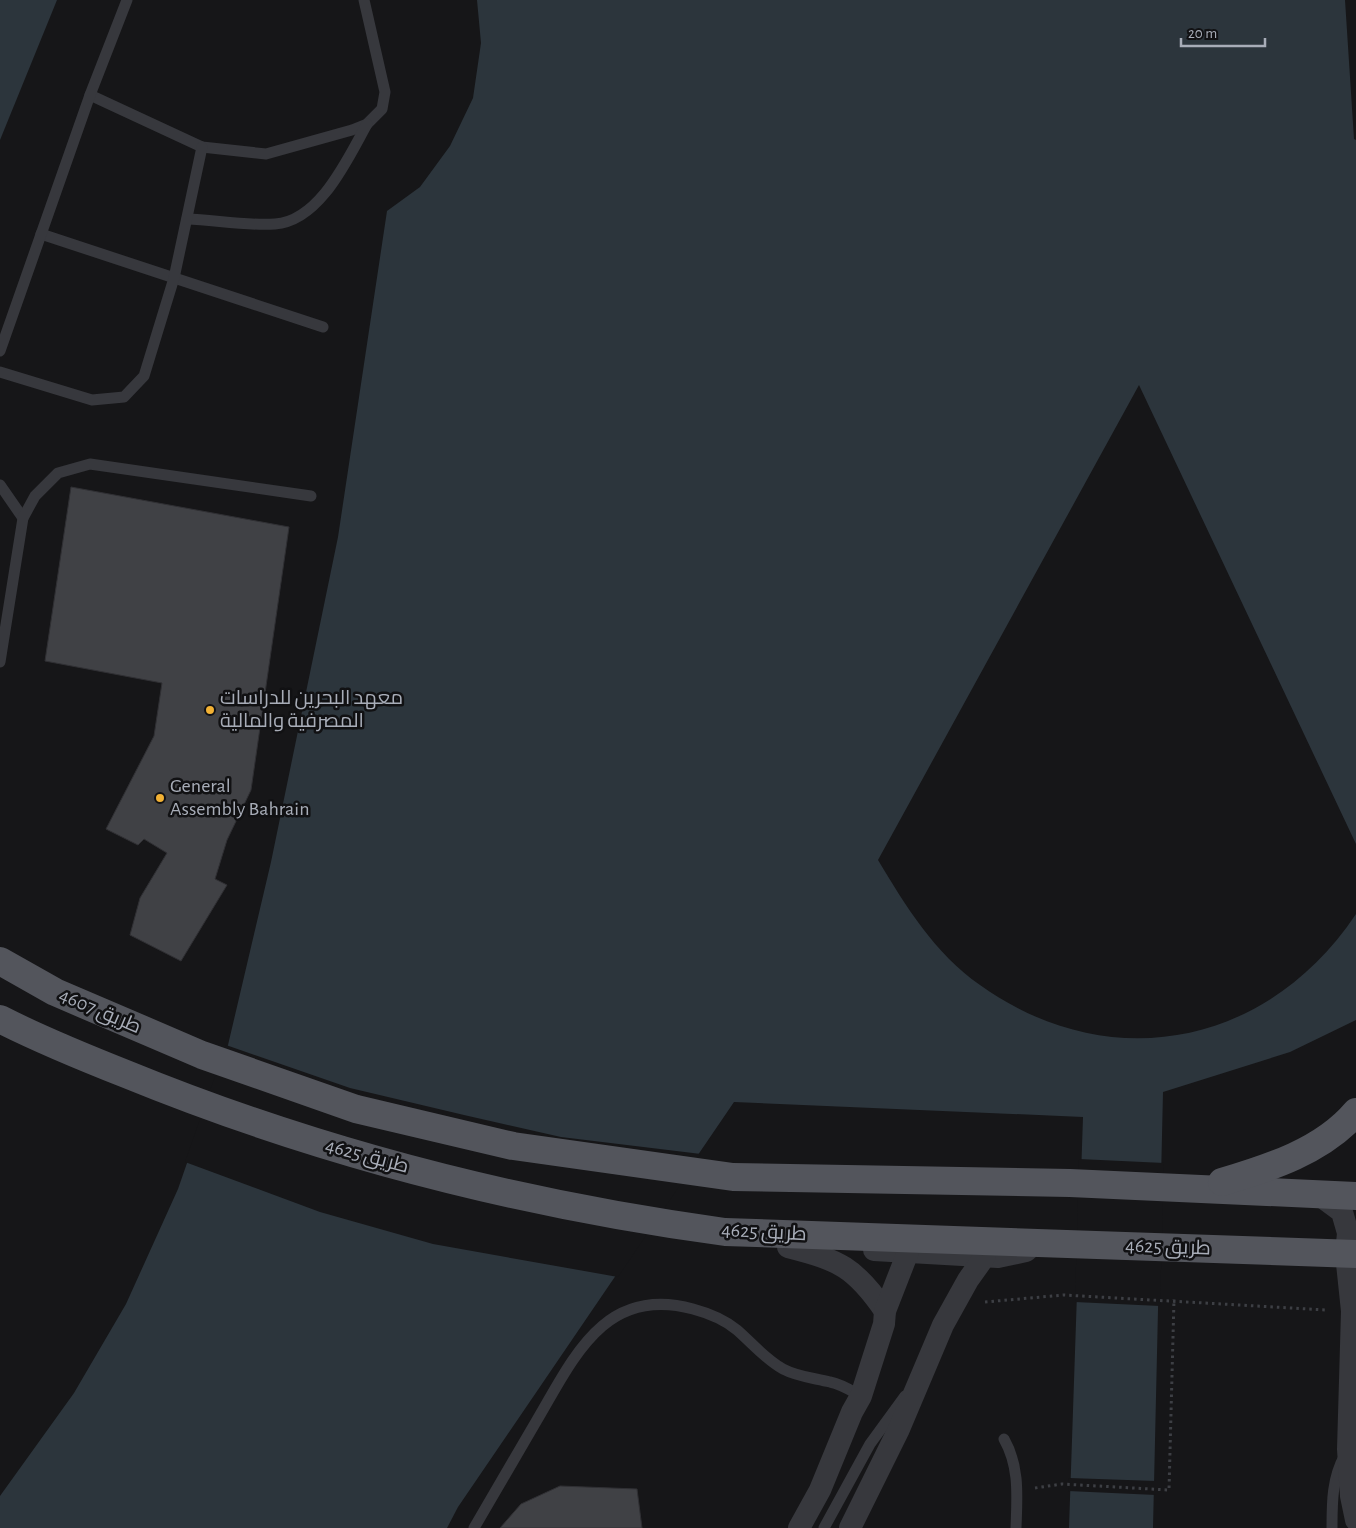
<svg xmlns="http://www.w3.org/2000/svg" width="1356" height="1528" viewBox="0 0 1356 1528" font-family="'Alegreya Sans',Cairo,sans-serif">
	<rect width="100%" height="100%" fill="#161618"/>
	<g fill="#2c353c">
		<path d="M0,0h57l-57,140z"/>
		<path d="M477,0h868l9,139 2,1v704l-217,-459 -261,475c27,45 57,94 102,125 130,93 288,61 376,-71v106l-66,32 -127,40 -10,436h-84l14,-411 -349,-15 -276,405 -11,21h-447v-32l74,-103 52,-89 52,-115 50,-144 43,-183 67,-325 49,-326 33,-24 30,-41 23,-48 8,-55z"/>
	</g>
	<g fill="#161618">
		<path d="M226,1045l124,43 114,27 97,22 140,17 -83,123 -185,-33 -113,-32 -135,-50z"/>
		<path d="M1079,1159l85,4 -4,143 -85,-4z"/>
		<path d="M1069,1478l87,3v14l-88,-4z"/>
	</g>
	<g fill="#404145" stroke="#303034">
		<path d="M71,487l218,40 -38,263 -24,50 -12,39 12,6 -46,76 -51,-26 10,-37 27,-45 -23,-14 -6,6 -32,-16 48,-93 8,-53 -117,-22z"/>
		<path d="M560,1486l77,3 5,39h-142l21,-24z"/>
	</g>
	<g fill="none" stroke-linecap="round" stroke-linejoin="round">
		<g stroke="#3d3f44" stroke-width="3" stroke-dasharray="2.5 4" stroke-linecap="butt">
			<path d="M985,1302l79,-7 262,15"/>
			<path d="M1035,1488l27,-4 107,6 5,-191"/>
		</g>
		<g stroke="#37383d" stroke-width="11">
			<path d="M90,95l112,52 64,7 86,-24 15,-6 15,-15 3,-17 -21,-92"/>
			<path d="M187,219c28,1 59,7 88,5 45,-3 73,-66 92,-100"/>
			<path d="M41,234l282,93"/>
			<path d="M0,351l90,-256 37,-95"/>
			<path d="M0,372l92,28 32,-3 20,-21 30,-98 28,-131"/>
			<path d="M0,485l23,33"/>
			<path d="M0,662l23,-144 12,-22 23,-23 32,-9 221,32"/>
			<path d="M1004,1439c16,28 13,58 12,89"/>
			<path d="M474,1528c21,-36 42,-72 63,-108 37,-63 68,-135 156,-111 15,4 32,11 44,21 15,13 28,29 46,39 15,8 31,9 47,13 11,2 22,9 31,14"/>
			<path d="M824,1528l46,-84 35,-48"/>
			<path d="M1332,1528c0,-26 0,-50 13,-73"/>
		</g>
		<g stroke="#37383d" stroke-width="22">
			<path d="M1315,1192l27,20 6,21 -2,21 6,57 -4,138 3,47 5,24"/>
			<path d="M788,1247c51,13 67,20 97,64"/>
			<path d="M874,1250l124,7 28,-6 8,-7"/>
			<path d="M799,1528l21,-38 32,-78 9,-16 23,-72 1,-13 23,-59"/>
			<path d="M850,1528l49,-99 44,-104 25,-45 17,-24"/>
		</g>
		<g stroke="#53555c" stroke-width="28">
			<path d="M0,961l55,31 147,63 154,54 157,37 220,31 337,6 286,13"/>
			<path d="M0,1019c41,21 83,38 126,55 191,78 394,130 599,158l631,22"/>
			<path d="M1222,1182c47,-14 101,-31 134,-70"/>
		</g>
	</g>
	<g fill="#f2b134" stroke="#111113" stroke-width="2">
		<circle cx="210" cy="710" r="5"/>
		<circle cx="160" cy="798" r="5"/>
	</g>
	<g text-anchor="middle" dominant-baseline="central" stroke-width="5" stroke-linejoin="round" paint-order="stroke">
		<g font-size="20" fill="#a8adb8" stroke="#111113" text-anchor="start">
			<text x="220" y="698">معهد البحرين للدراسات<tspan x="220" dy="23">المصرفية والمالية</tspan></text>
			<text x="170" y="786">General<tspan x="170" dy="23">Assembly Bahrain</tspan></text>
		</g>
		<g font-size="20" fill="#a8adb8" stroke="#111113">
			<text transform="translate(100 1011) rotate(23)">طريق 4607</text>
			<text transform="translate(367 1156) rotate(15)">طريق 4625</text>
			<text transform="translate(764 1232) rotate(3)">طريق 4625</text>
			<text transform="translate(1168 1247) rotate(2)">طريق 4625</text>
		</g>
	</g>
	<path d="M1181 38v8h84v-8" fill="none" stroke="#a8adb8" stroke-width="2.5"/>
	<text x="1188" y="38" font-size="15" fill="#a8adb8" stroke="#111113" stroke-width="4" paint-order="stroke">20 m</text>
</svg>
